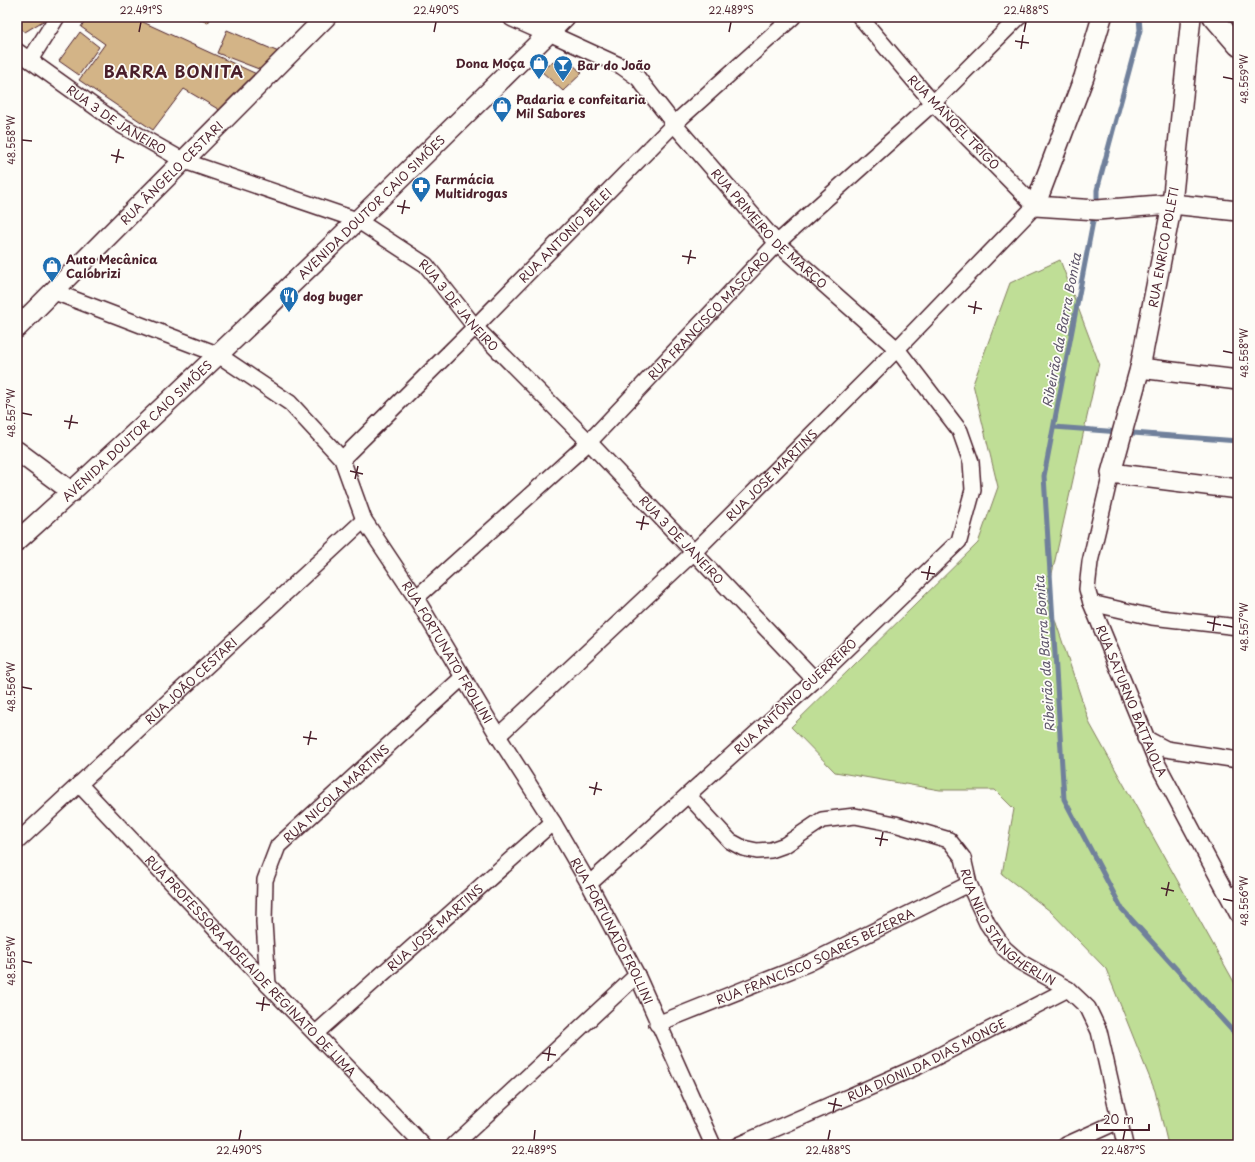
<svg xmlns="http://www.w3.org/2000/svg" width="1255" height="1162" viewBox="0 0 1255 1162" font-family="'Playpen Sans',sans-serif">
	<rect width="100%" height="100%" fill="#fdfcf7"/>
	<filter id="ink" filterUnits="userSpaceOnUse"><feTurbulence type="fractalNoise" baseFrequency=".025" numOctaves="2"/><feDisplacementMap in="SourceGraphic" scale="8" xChannelSelector="R" yChannelSelector="G"/><feConvolveMatrix kernelMatrix="1 2 1 2 8 2 1 2 1" color-interpolation-filters="sRGB"/></filter>
	<g filter="url(#ink)">
		<path fill="#bfde96" stroke="#847e60" d="M1060,260l39,103 -52,233 43,128 148,265v156h-70l-13,-54 -49,-122 -56,-58 -48,-37 12,-65 -19,-19h-55l-105,-18 -44,-45 187,-184 20,-56 -25,-103 37,-101z"/>
		<g fill="none" stroke-linecap="round" stroke-linejoin="round">
			<g stroke="#6f809b" stroke-width="5">
				<path d="M1097,198v-8l43,-160 -1,-13"/>
				<path d="M1094,216l-50,260 20,323 58,110 116,128"/>
				<path d="M1054,427l184,14"/>
			</g>
		</g>
		<g fill="#d3b487" stroke="#4a1f2b">
			<path d="M17,17h29l2,1 -23,14 -8,-6z"/>
			<path d="M87,17h45l129,59 -38,36 -39,-23 -31,41 -74,-50 26,-36 -24,-17z"/>
			<path d="M195,17h16l-3,6z"/>
			<path d="M227,30l54,23 -17,18 -47,-18z"/>
			<path d="M80,32l19,15 -20,28 -20,-14z"/>
			<path d="M555,61l17,3 10,9 -19,18 -23,-21z"/>
		</g>
		<g fill="none" stroke-linecap="round" stroke-linejoin="round">
			<defs>
				<path id="pedestrian" d="M1228,896l10,-6"/>
				<g id="minor">
					<path id="s1" d="M549,33l72,33 17,12 36,46 103,119 120,106 63,82 11,31 2,28 -14,51 -144,139 -226,204"/>
					<path id="s2" d="M17,51l102,73 65,37 173,59 69,45 49,62 114,115 226,238"/>
					<path d="M30,60l27,-43"/>
					<path id="s3" d="M52,291l165,63 73,49 52,56 22,61 52,78 82,138 55,86 36,62 48,91 76,170"/>
					<path id="s4" d="M342,459l133,-132 199,-203 119,-107"/>
					<path id="s5" d="M1111,473l-21,89 -3,27 4,14 66,160 81,152"/>
					<path id="s6" d="M416,598l173,-156 188,-199 156,-140 86,-86"/>
					<path d="M1091,603l61,14 86,10"/>
					<path id="s7" d="M498,736l196,-184 203,-203 138,-143 -102,-103 -73,-86"/>
					<path d="M1145,738l21,11 72,11"/>
					<path id="s8" d="M79,784l189,201 155,160"/>
					<path id="s9" d="M688,795l42,46 13,7 14,3 14,-1 14,-5 37,-25 33,-4 40,8 54,16 14,18 6,26 18,39 17,25 16,14 48,27 20,19 11,23 26,114"/>
					<path id="s10" d="M17,842l347,-322"/>
					<path id="s11" d="M268,985l-4,-63 1,-42 13,-34 185,-169"/>
					<path id="s12" d="M657,1024l150,-60 162,-80"/>
					<path id="s13" d="M316,1033l237,-211"/>
					<path d="M454,1145l183,-170"/>
					<path id="s14" d="M738,1145l181,-79 149,-77"/>
					<path d="M1066,1145l53,-24"/>
				</g>
				<g id="tertiary">
					<path d="M513,17l36,16"/>
					<path d="M1102,17l-18,60 -49,129 62,4 75,-6 66,7"/>
					<path d="M1191,17l-19,187 -32,164 -29,105 127,16"/>
					<path d="M1213,17l25,29"/>
					<path id="s15" d="M17,328l309,-311"/>
					<path d="M1140,368l98,12"/>
					<path d="M17,451l55,41"/>
					<path id="s16" d="M17,541c188,-169 368,-347 548,-524"/>
				</g>
			</defs>
			<use href="#pedestrian" stroke="#4a1f2b" stroke-width="14"/>
			<use href="#minor" stroke="#4a1f2b" stroke-width="18"/>
			<use href="#tertiary" stroke="#4a1f2b" stroke-width="22"/>
			<use href="#pedestrian" stroke="#fdfcf7" stroke-width="11"/>
			<use href="#minor" stroke="#fdfcf7" stroke-width="15"/>
			<use href="#tertiary" stroke="#fdfcf7" stroke-width="19"/>
		</g>
	</g>
	<path fill="none" stroke="#4a1f2b" stroke-width="1.5" d="M139,32l2,-10M434,32l2,-10M729,32l2,-10M1024,32l2,-10M1015,41l14,2M1021,49l2,-14M1223,77l10,2M22,140l10,1M111,155l13,3M116,163l3,-14M397,206l13,2M402,214l3,-14M682,256l14,2M688,264l3,-14M968,306l14,3M974,314l2,-13M1223,351l10,2M22,413l10,2M64,421l14,2M69,429l3,-14M350,471l13,3M355,479l3,-13M636,522l13,2M641,530l3,-14M921,572l14,2M927,580l3,-14M1207,622l14,3M1223,625l10,2M1213,631l2,-14M22,687l10,2M303,737l14,2M308,745l3,-14M589,787l13,3M594,795l3,-13M875,838l13,2M880,846l3,-14M1161,888l13,3M1166,896l3,-14M1223,899l10,2M22,961l10,2M256,1003l14,2M262,1011l2,-14M542,1053l14,2M548,1061l2,-14M828,1103l14,3M833,1112l3,-14M239,1140l2,-10M534,1140l1,-10M828,1140l2,-10M1123,1140l2,-10"/>
	<defs>
		<symbol id="shop-pin" viewBox="-11 -11 22 30"><path d="M0 17L-7.5 6A9.5 9.5 0 1 1 7.5 6Z" fill="#1f6fb2" stroke="#fdfcf7"/><path d="M-5-2.5h2.3a2.7 3.5 0 0 1 5.4 0H5L5.5 6h-11ZM-1.5-2.5h3a1.5 2.3 0 0 0-3 0Z" fill="#fff"/></symbol>
		<symbol id="bar-pin" viewBox="-11 -11 22 30"><path d="M0 17L-7.5 6A9.5 9.5 0 1 1 7.5 6Z" fill="#1f6fb2" stroke="#fdfcf7"/><path d="M-6-5H6L.8 .8V4.5H3.5V6h-7V4.5H-.8V.8Z" fill="#fff"/></symbol>
		<symbol id="pharmacy-pin" viewBox="-11 -11 22 30"><path d="M0 17L-7.5 6A9.5 9.5 0 1 1 7.5 6Z" fill="#1f6fb2" stroke="#fdfcf7"/><path d="M-2-6h4v4h4v4h-4v4h-4v-4h-4v-4h4Z" fill="#fff"/></symbol>
		<symbol id="restaurant-pin" viewBox="-11 -11 22 30"><path d="M0 17L-7.5 6A9.5 9.5 0 1 1 7.5 6Z" fill="#1f6fb2" stroke="#fdfcf7"/><path d="M-5-6h1v4h1v-4h1v4h1v-4h1v5L-1.5 .5V6h-2V.5L-5-1ZM5-6V6H3V1.5H1.5Q1.5-4 5-6Z" fill="#fff"/></symbol>
	</defs>
	<g fill-rule="evenodd">
		<use href="#shop-pin" x="528" y="52" width="22" height="30"/>
		<use href="#bar-pin" x="552" y="54" width="22" height="30"/>
		<use href="#shop-pin" x="491" y="95" width="22" height="30"/>
		<use href="#pharmacy-pin" x="410" y="175" width="22" height="30"/>
		<use href="#shop-pin" x="41" y="255" width="22" height="30"/>
		<use href="#restaurant-pin" x="278" y="285" width="22" height="30"/>
	</g>
	<g text-anchor="middle" dominant-baseline="central" stroke-width="3.5" stroke-linejoin="round" paint-order="stroke">
		<g font-size="12" font-weight="bold" fill="#4a1f2b" stroke="#fdfcf7" text-anchor="start">
			<text x="525" y="63" text-anchor="end">Dona Moça</text>
			<text x="577" y="65">Bar do João</text>
			<text x="516" y="99">Padaria e confeitaria<tspan x="516" dy="14">Mil Sabores</tspan></text>
			<text x="435" y="179">Farmácia<tspan x="435" dy="14">Multidrogas</tspan></text>
			<text x="66" y="259">Auto Mecânica<tspan x="66" dy="14">Calobrizi</tspan></text>
			<text x="303" y="296">dog buger</text>
		</g>
		<g font-size="12" fill="#4a1f2b" stroke="#fdfcf7">
			<text stroke="none"><textPath href="#s2" startOffset="121">RUA 3 DE JANEIRO</textPath></text>
			<text transform="translate(954 122) rotate(46)">RUA MANOEL TRIGO</text>
			<text stroke="none"><textPath href="#s15" startOffset="219">RUA ÂNGELO CESTARI</textPath></text>
			<text stroke="none"><textPath href="#s16" startOffset="487">AVENIDA DOUTOR CAIO SIMÕES</textPath></text>
			<text stroke="none"><textPath href="#s1" startOffset="300">RUA PRIMEIRO DE MARÇO</textPath></text>
			<text stroke="none"><textPath href="#s4" startOffset="316">RUA ANTONIO BELEI</textPath></text>
			<text transform="translate(1163 247) rotate(-80)">RUA ENRICO POLETI</text>
			<text stroke="none"><textPath href="#s2" startOffset="517">RUA 3 DE JANEIRO</textPath></text>
			<text stroke="none"><textPath href="#s6" startOffset="407">RUA FRANCISCO MASCARO</textPath></text>
			<text stroke="none"><textPath href="#s16" startOffset="163">AVENIDA DOUTOR CAIO SIMÕES</textPath></text>
			<text stroke="none"><textPath href="#s7" startOffset="378">RUA JOSÉ MARTINS</textPath></text>
			<text stroke="none"><textPath href="#s2" startOffset="841">RUA 3 DE JANEIRO</textPath></text>
			<text stroke="none"><textPath href="#s3" startOffset="562">RUA FORTUNATO FROLLINI</textPath></text>
			<text stroke="none"><textPath href="#s10" startOffset="237">RUA JOÃO CESTARI</textPath></text>
			<text transform="translate(795 696) rotate(-43)">RUA ANTÔNIO GUERREIRO</text>
			<text stroke="none"><textPath href="#s5" startOffset="239">RUA SATURNO BATTAIOLA</textPath></text>
			<text stroke="none"><textPath href="#s11" startOffset="220">RUA NICOLA MARTINS</textPath></text>
			<text stroke="none"><textPath href="#s9" startOffset="404">RUA NILO STANGHERLIN</textPath></text>
			<text stroke="none"><textPath href="#s13" startOffset="159">RUA JOSÉ MARTINS</textPath></text>
			<text stroke="none"><textPath href="#s3" startOffset="886">RUA FORTUNATO FROLLINI</textPath></text>
			<text stroke="none"><textPath href="#s12" startOffset="172">RUA FRANCISCO SOARES BEZERRA</textPath></text>
			<text stroke="none"><textPath href="#s8" startOffset="250">RUA PROFESSORA ADELAIDE REGINATO DE LIMA</textPath></text>
			<text stroke="none"><textPath href="#s14" startOffset="207">RUA DIONILDA DIAS MONGE</textPath></text>
		</g>
		<g font-size="13" font-style="italic" fill="#60576c" stroke="#fdfcf7">
			<text transform="translate(1061 330) rotate(-79)">Ribeirão da Barra Bonita</text>
			<text transform="translate(1044 654) rotate(-94)">Ribeirão da Barra Bonita</text>
		</g>
		<g font-size="16" font-weight="bold" letter-spacing="1" fill="#4a1f2b" stroke="#fdfcf7">
			<text x="174" y="71">BARRA BONITA</text>
		</g>
	</g>
	<rect width="1255" height="1162" fill="none" stroke="#fdfcf7" stroke-width="44"/>
	<path d="M1097 1124v6h52v-6" fill="none" stroke="#4a1f2b" stroke-width="2"/>
	<text x="1103" y="1124" font-size="12" fill="#4a1f2b" stroke="#fdfcf7" stroke-width="3" paint-order="stroke">20 m</text>
	<rect x="22" y="22" width="1211" height="1118" fill="none" stroke="#4a1f2b" stroke-width="1.5"/>
	<g font-size="10" text-anchor="middle" fill="#4a1f2b">
		<text x="141" y="14">22.491°S</text>
		<text x="436" y="14">22.490°S</text>
		<text x="731" y="14">22.489°S</text>
		<text x="1026" y="14">22.488°S</text>
		<text transform="translate(1244 79) rotate(-90)" y="4">48.559°W</text>
		<text transform="translate(11 140) rotate(-90)" y="4">48.558°W</text>
		<text transform="translate(1244 353) rotate(-90)" y="4">48.558°W</text>
		<text transform="translate(11 413) rotate(-90)" y="4">48.557°W</text>
		<text transform="translate(1244 627) rotate(-90)" y="4">48.557°W</text>
		<text transform="translate(11 687) rotate(-90)" y="4">48.556°W</text>
		<text transform="translate(1244 901) rotate(-90)" y="4">48.556°W</text>
		<text transform="translate(11 961) rotate(-90)" y="4">48.555°W</text>
		<text x="239" y="1154">22.490°S</text>
		<text x="534" y="1154">22.489°S</text>
		<text x="828" y="1154">22.488°S</text>
		<text x="1123" y="1154">22.487°S</text>
	</g>
</svg>
